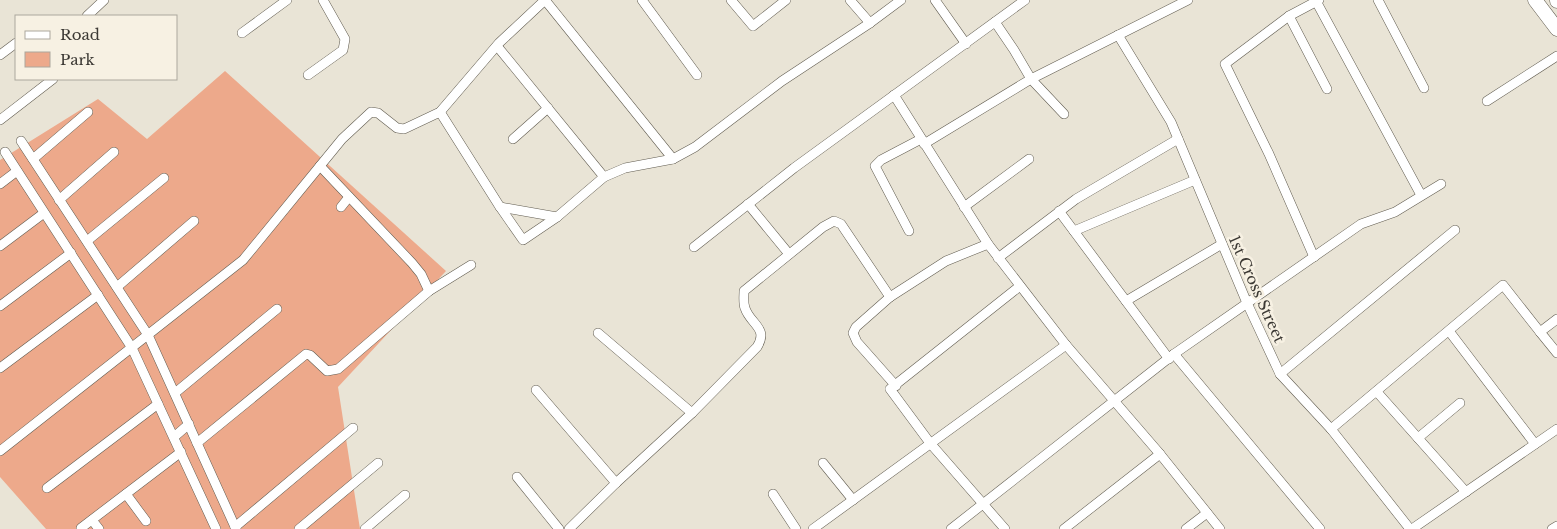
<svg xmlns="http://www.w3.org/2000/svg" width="1557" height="529" viewBox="0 0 1557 529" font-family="'Libre Baskerville',serif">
	<rect width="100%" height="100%" fill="#e9e4d6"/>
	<path fill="#eda98b" d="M225,71l221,200 -108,116 22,142h-314l-46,-52v-317l98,-61 49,40z"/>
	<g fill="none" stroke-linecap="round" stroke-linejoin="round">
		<defs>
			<g id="street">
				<path d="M545,0l128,159"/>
				<path d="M642,0l55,75"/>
				<path d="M731,0l22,26 33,-26"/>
				<path d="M850,0l20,23"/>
				<path d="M935,0l31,44"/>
				<path d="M1378,0l46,88"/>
				<path d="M1316,1l105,194"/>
				<path d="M87,16l17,-16"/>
				<path d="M1289,16l38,73"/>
				<path d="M995,22l19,28 17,29 157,-79"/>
				<path d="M242,33l45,-33"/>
				<path d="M1118,35l53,87 76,181 33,71 51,55 79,100"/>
				<path d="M497,46l107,131"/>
				<path d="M0,55l16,-12"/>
				<path d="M308,75l35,-25 2,-11 -22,-39"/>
				<path d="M894,95l94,149 78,101 94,109 60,75"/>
				<path d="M1487,101l70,-45"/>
				<path d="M440,112l60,95 23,33 34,-23 47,-40 21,-9 48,-9 22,-12 87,-66 88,-58 31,-23"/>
				<path d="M0,120l53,-41"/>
				<path d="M513,139l35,-31"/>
				<path d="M21,141l127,194 88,194"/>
				<path d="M924,144l107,-65 33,35"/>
				<path d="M5,152l127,196 84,181"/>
				<path d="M33,159l55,-47"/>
				<path d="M320,166l92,97 9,11 8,17"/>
				<path d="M0,184l17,-13"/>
				<path d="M59,200l55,-48"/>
				<path d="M748,204l41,50"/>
				<path d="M341,207l8,-10"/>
				<path d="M500,207l57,10"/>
				<path d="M964,207l65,-48"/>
				<path d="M1059,211l110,148"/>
				<path d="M909,231l-34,-65 6,-6 40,-21"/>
				<path d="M1074,231l121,-51"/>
				<path d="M87,241l77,-63"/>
				<path d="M0,246l44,-33"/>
				<path d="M694,247l100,-79 231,-168"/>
				<path d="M1314,257l-45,-103 -44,-90 64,-48 30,-16"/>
				<path d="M998,258l78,-59 102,-60"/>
				<path d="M117,287l77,-66"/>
				<path d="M1126,301l96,-57"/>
				<path d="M0,306l71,-53"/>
				<path d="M1557,319l-17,13 17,21"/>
				<path d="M1449,331l86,113"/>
				<path d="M598,333l94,80"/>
				<path d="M1174,354l146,175"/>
				<path d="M0,368l98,-73"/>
				<path d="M1280,374l175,-144"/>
				<path d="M896,386l-39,-44 -4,-9 3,-6 34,-30 56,-36 42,-17"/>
				<path d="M536,390l80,93"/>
				<path d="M1377,392l89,100"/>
				<path d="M175,393l102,-84"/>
				<path d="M1331,429l172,-144 37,47"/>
				<path d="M174,437l15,-13"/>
				<path d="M1418,438l42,-35"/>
				<path d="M197,443l109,-89 4,1 17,16 11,-2 91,-78 42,-26"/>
				<path d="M0,451l243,-191 99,-121 29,-27 7,1 19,15 7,1 36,-17 59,-69 46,-43"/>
				<path d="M823,463l30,37"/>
				<path d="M517,477l42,52"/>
				<path d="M47,488l111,-84"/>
				<path d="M126,494l20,27"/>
				<path d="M773,494l23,35"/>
				<path d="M92,520l7,9"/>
				<path d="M235,527l118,-99"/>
				<path d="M81,528l100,-76"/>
				<path d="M299,529l79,-66"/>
				<path d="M365,529l40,-34"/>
				<path d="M569,529l47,-46 76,-70 65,-66c12,-19 -7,-23 -12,-39 -2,-5 -1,-12 -1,-17l79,-64 11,-6 7,3 49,73"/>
				<path d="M813,529l253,-184"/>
				<path d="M951,529l223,-175 187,-130 34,-12 46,-28"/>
				<path d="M1005,529l-75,-86 -40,-54 130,-103"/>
				<path d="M1064,529l96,-75"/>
				<path d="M1186,529l21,-16"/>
				<path d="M1412,529l145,-100"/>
				<path d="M1552,529l5,-3"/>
			</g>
			<g id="primary">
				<path d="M1535,0l22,29"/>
				<path d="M1557,0v1"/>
			</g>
		</defs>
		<use href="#street" stroke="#615c50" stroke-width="10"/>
		<use href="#primary" stroke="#615c50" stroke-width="15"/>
		<use href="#street" stroke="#fff" stroke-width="9"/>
		<use href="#primary" stroke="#fff" stroke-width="14"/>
	</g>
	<g text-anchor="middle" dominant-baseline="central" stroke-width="5" stroke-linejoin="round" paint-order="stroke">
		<g font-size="15" fill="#3c3934" stroke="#f7f1e3">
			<text transform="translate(1257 289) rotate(66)">1st Cross Street</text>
		</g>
	</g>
	<rect x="15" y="15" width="162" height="65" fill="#f7f1e3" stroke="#aca79d"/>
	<rect x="25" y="31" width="25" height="8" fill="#ffffff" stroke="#aca79d"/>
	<text x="60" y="40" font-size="15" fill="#3c3934">Road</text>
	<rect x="25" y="52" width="25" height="15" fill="#eda98b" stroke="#aca79d"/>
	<text x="60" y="65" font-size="15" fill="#3c3934">Park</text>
</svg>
